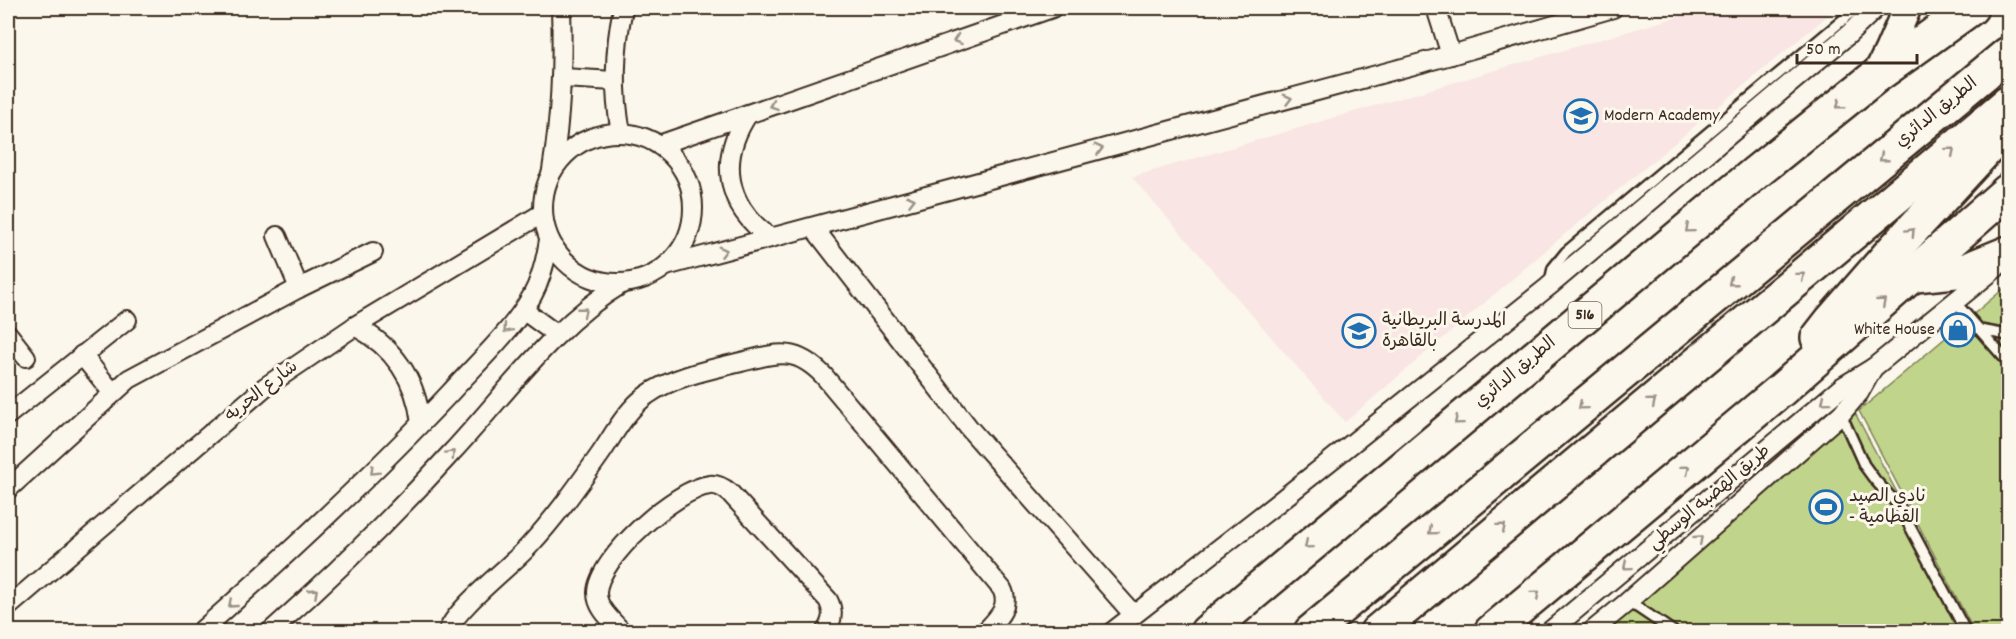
<svg xmlns="http://www.w3.org/2000/svg" width="2016" height="639" viewBox="0 0 2016 639" font-family="Dekko,'Playpen Sans Arabic',sans-serif">
	<rect width="100%" height="100%" fill="#fbf7ec"/>
	<filter id="ink" filterUnits="userSpaceOnUse"><feTurbulence type="fractalNoise" baseFrequency=".0167" numOctaves="2"/><feDisplacementMap in="SourceGraphic" scale="12" xChannelSelector="R" yChannelSelector="G"/><feConvolveMatrix kernelMatrix="1 2 1 2 8 2 1 2 1" color-interpolation-filters="sRGB"/></filter>
	<g filter="url(#ink)">
		<path fill="#f9e5e3" d="M1708,8h129l-278,231 -214,183 -213,-245z"/>
		<g fill="#c0d58b" stroke="#7e8054" stroke-width="1.5">
			<path d="M2008,285v346h-34l-115,-220z"/>
			<path d="M1855,413l115,218 -366,1z"/>
		</g>
		<g fill="none" stroke-linecap="round" stroke-linejoin="round">
			<defs>
				<g id="lane">
					<path d="M1550,281l3,-13 13,-16 291,-244"/>
					<path d="M1955,302l53,60"/>
					<path d="M1980,330l28,5"/>
					<path d="M1841,414l23,51 11,15 24,26 67,126"/>
					<path d="M1625,604l12,3 37,25"/>
				</g>
				<g id="street">
					<path d="M1436,8l15,47"/>
					<path d="M563,78l51,3"/>
					<path d="M748,114c-30,45 -23,92 23,124"/>
					<path d="M621,133c-8,-43 -7,-82 2,-125"/>
					<circle cx="618" cy="208" r="75"/>
					<path d="M659,145l393,-137"/>
					<path d="M552,170c9,-55 11,-107 9,-162"/>
					<path d="M813,227l156,201 164,186"/>
					<path d="M277,236l22,52"/>
					<path d="M666,266l785,-211 162,-47"/>
					<path d="M523,310l33,24"/>
					<path d="M355,326c39,21 61,54 66,97"/>
					<path d="M8,334l18,23"/>
					<path d="M82,355l30,37"/>
					<path d="M8,415l119,-95"/>
					<path d="M8,489l121,-110 170,-91 74,-36"/>
					<path d="M8,607l257,-220 90,-61 188,-113"/>
					<path d="M200,632c87,-77 171,-155 250,-239 27,-30 62,-62 82,-97 10,-18 14,-37 17,-56"/>
					<path d="M270,632c64,-57 125,-117 182,-180 55,-59 101,-127 171,-169"/>
					<path d="M448,632c5,-22 63,-66 81,-86 26,-28 48,-59 70,-90 14,-20 27,-46 48,-61 24,-18 65,-26 94,-33 37,-9 54,-16 83,14l178,213c9,18 -5,30 -17,43"/>
					<path d="M622,632c-10,-12 -25,-23 -25,-39 0,-34 80,-105 113,-108 8,-1 14,3 20,8l98,107c6,11 5,21 -3,32"/>
					<path d="M1112,632l163,-127 273,-218 301,-253 27,-26"/>
					<path d="M1549,632l293,-245 31,-19 123,-100"/>
					<path d="M1591,632l34,-28 216,-190 18,-21 14,-25"/>
				</g>
				<path id="secondary" d="M1876,76l12,-24 19,-44"/>
				<g id="highway">
					<path d="M1915,275l51,-5 42,-17"/>
					<path d="M1818,338l14,-18 55,-63 121,-131"/>
					<path d="M1207,632l547,-458 122,-98 95,-68"/>
					<path d="M1311,632l697,-578"/>
					<path d="M1377,632l631,-529"/>
					<path d="M1491,632l290,-242 227,-199"/>
				</g>
			</defs>
			<use href="#lane" stroke="#3b2a1e" stroke-width="14"/>
			<use href="#street" stroke="#3b2a1e" stroke-width="22"/>
			<use href="#secondary" stroke="#3b2a1e" stroke-width="32"/>
			<use href="#highway" stroke="#3b2a1e" stroke-width="38"/>
			<use href="#lane" stroke="#fbf7ec" stroke-width="9"/>
			<use href="#street" stroke="#fbf7ec" stroke-width="18"/>
			<use href="#secondary" stroke="#fbf7ec" stroke-width="27"/>
			<use href="#highway" stroke="#fbf7ec" stroke-width="33"/>
		</g>
		<defs><path id="oneway-chevron" d="M-2-3.5L2.5 0L-2 3.5" fill="none" stroke-width="1.6" stroke-linecap="round" stroke-linejoin="round" transform="scale(1.5)"/></defs>
		<g stroke="#9b9085">
			<use href="#oneway-chevron" transform="translate(957 40) rotate(161)"/>
			<use href="#oneway-chevron" transform="translate(1288 99) rotate(-15)"/>
			<use href="#oneway-chevron" transform="translate(773 105) rotate(161)"/>
			<use href="#oneway-chevron" transform="translate(1840 105) rotate(141)"/>
			<use href="#oneway-chevron" transform="translate(1099 149) rotate(-15)"/>
			<use href="#oneway-chevron" transform="translate(1951 151) rotate(-40)"/>
			<use href="#oneway-chevron" transform="translate(1883 158) rotate(141)"/>
			<use href="#oneway-chevron" transform="translate(911 200) rotate(-15)"/>
			<use href="#oneway-chevron" transform="translate(1689 229) rotate(140)"/>
			<use href="#oneway-chevron" transform="translate(1911 232) rotate(-47)"/>
			<use href="#oneway-chevron" transform="translate(723 251) rotate(-15)"/>
			<use href="#oneway-chevron" transform="translate(1801 276) rotate(-40)"/>
			<use href="#oneway-chevron" transform="translate(1732 282) rotate(141)"/>
			<use href="#oneway-chevron" transform="translate(1882 302) rotate(-41)"/>
			<use href="#oneway-chevron" transform="translate(583 311) rotate(-39)"/>
			<use href="#oneway-chevron" transform="translate(507 329) rotate(131)"/>
			<use href="#oneway-chevron" transform="translate(1825 401) rotate(140)"/>
			<use href="#oneway-chevron" transform="translate(1652 402) rotate(-40)"/>
			<use href="#oneway-chevron" transform="translate(1582 406) rotate(140)"/>
			<use href="#oneway-chevron" transform="translate(1458 421) rotate(140)"/>
			<use href="#oneway-chevron" transform="translate(451 454) rotate(-47)"/>
			<use href="#oneway-chevron" transform="translate(1686 469) rotate(-40)"/>
			<use href="#oneway-chevron" transform="translate(374 471) rotate(135)"/>
			<use href="#oneway-chevron" transform="translate(1502 527) rotate(-40)"/>
			<use href="#oneway-chevron" transform="translate(1432 531) rotate(140)"/>
			<use href="#oneway-chevron" transform="translate(1699 539) rotate(-41)"/>
			<use href="#oneway-chevron" transform="translate(1308 545) rotate(140)"/>
			<use href="#oneway-chevron" transform="translate(1627 566) rotate(140)"/>
			<use href="#oneway-chevron" transform="translate(314 592) rotate(-43)"/>
			<use href="#oneway-chevron" transform="translate(1536 594) rotate(-40)"/>
			<use href="#oneway-chevron" transform="translate(232 604) rotate(139)"/>
		</g>
	</g>
	<defs>
		<symbol id="university-ring" viewBox="-11 -11 22 22"><circle r="9.5" fill="#fbf7ec" stroke="#1f6fb2" stroke-width="1.5"/><path d="M0-5L7-2L0 1L-7-2ZM-4 1L0 2.5L4 1V4Q0 6-4 4Z" fill="#1f6fb2"/></symbol>
		<symbol id="shop-ring" viewBox="-11 -11 22 22"><circle r="9.5" fill="#fbf7ec" stroke="#1f6fb2" stroke-width="1.5"/><path d="M-5-2.5h2.3a2.7 3.5 0 0 1 5.4 0H5L5.5 6h-11ZM-1.5-2.5h3a1.5 2.3 0 0 0-3 0Z" fill="#1f6fb2"/></symbol>
		<symbol id="school-ring" viewBox="-11 -11 22 22"><circle r="9.5" fill="#fbf7ec" stroke="#1f6fb2" stroke-width="1.5"/><path d="M0-5L7-2L0 1L-7-2ZM-4 1L0 2.5L4 1V4Q0 6-4 4Z" fill="#1f6fb2"/></symbol>
		<symbol id="stadium-ring" viewBox="-11 -11 22 22"><circle r="9.5" fill="#fbf7ec" stroke="#1f6fb2" stroke-width="1.5"/><path d="M0-5a6.5 5 0 1 0 0 10a6.5 5 0 1 0 0-10ZM-3.5-1.8h7v3.6h-7Z" fill="#1f6fb2"/></symbol>
	</defs>
	<g fill-rule="evenodd">
		<use href="#university-ring" x="1562" y="97" width="38" height="38"/>
		<use href="#shop-ring" x="1939" y="311" width="38" height="38"/>
		<use href="#school-ring" x="1340" y="312" width="38" height="38"/>
		<use href="#stadium-ring" x="1807" y="488" width="38" height="38"/>
	</g>
	<g text-anchor="middle" dominant-baseline="central" stroke-width="6" stroke-linejoin="round" paint-order="stroke">
		<rect fill="#fbf7ec" stroke="#75685c" stroke-width="1.5" x="1568.5" y="302" width="33" height="26" rx="4.5"/>
		<g font-size="16" font-weight="bold" fill="#3b2a1e">
			<text x="1585" y="315">516</text>
		</g>
		<g font-size="18" fill="#3b2a1e" stroke="#fbf7ec">
			<text transform="translate(1937 113) rotate(-39)">الطريق الدائري</text>
			<text transform="translate(1516 373) rotate(-40)">الطريق الدائري</text>
			<text transform="translate(262 392) rotate(-38)">شارع الحريه</text>
			<text transform="translate(1710 498) rotate(-40)">طريق الهضبه الوسطي</text>
		</g>
		<g font-size="18" fill="#3b2a1e" stroke="#fbf7ec" text-anchor="start">
			<text x="1604" y="116">Modern Academy</text>
			<text x="1382" y="321">المدرسة البريطانية<tspan x="1382" dy="21">بالقاهرة</tspan></text>
			<text x="1935" y="330" text-anchor="end">White House</text>
			<text x="1849" y="497">نادي الصيد<tspan x="1849" dy="21">- القطامية</tspan></text>
		</g>
	</g>
	<rect width="2016" height="639" fill="none" stroke="#fbf7ec" stroke-width="30"/>
	<rect x="15" y="15" width="1986" height="609" fill="none" stroke="#3b2a1e" stroke-width="2" filter="url(#ink)"/>
	<path d="M1797 54v9h120v-9" fill="none" stroke="#3b2a1e" stroke-width="3"/>
	<text x="1806" y="54" font-size="18" fill="#3b2a1e" stroke="#fbf7ec" stroke-width="4.5" paint-order="stroke">50 m</text>
</svg>
